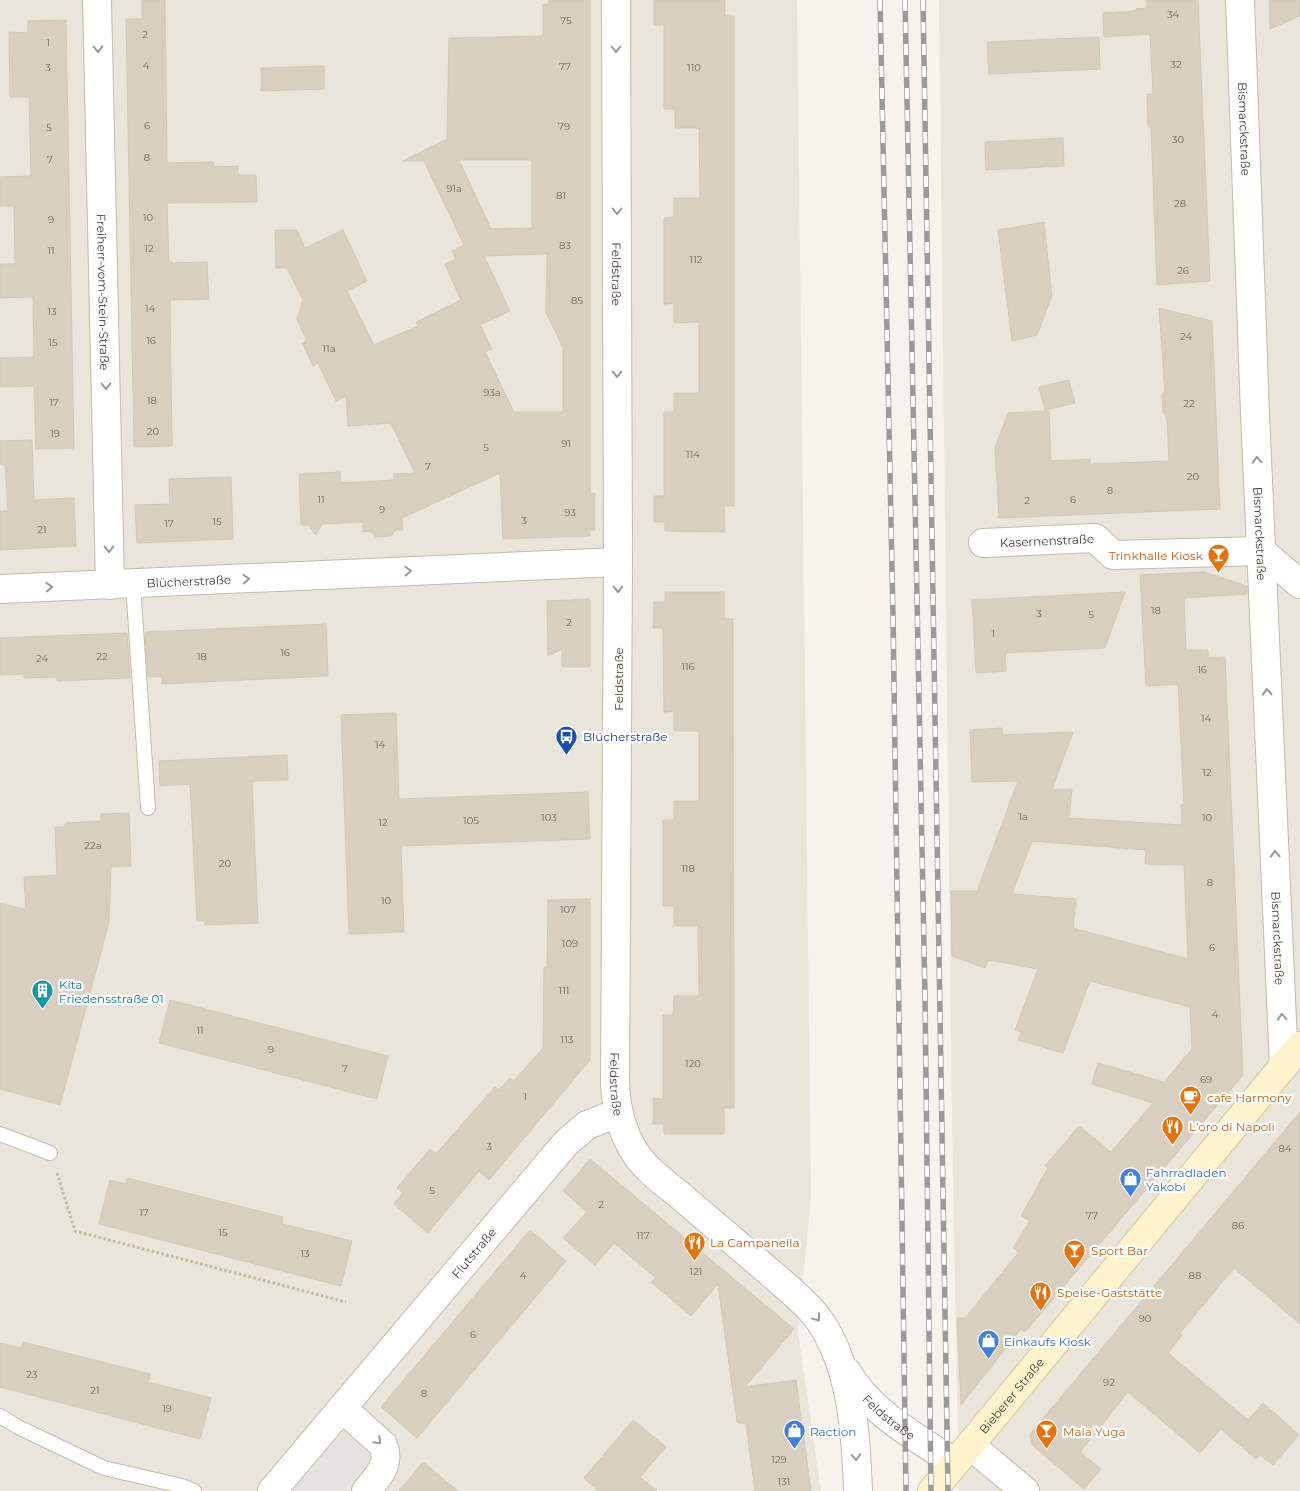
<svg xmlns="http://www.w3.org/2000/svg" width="1300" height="1491" viewBox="0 0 1300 1491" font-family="Montserrat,sans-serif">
	<rect width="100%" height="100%" fill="#f6f3ec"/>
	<g fill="#eae5da">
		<path d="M0,0h797l14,1197 -13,135 23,159h-821z"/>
		<path d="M939,0h361v1491h-341l-7,-368z"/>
	</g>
	<path fill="#e5e3e0" d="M342,1436l12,3 14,16 -2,10 -22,26h-52l40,-49z"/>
	<g fill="#d8cfc1" stroke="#d3c7b4" fill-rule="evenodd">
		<path d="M142,0h23l2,163 46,-1 1,5 24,-1v9h18l1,27 -90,1 2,60 38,-1 2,37 -39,1 2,146 -38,1 -8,-428h16z"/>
		<path d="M549,0h41v494l5,-1v37h-5v6l-87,3 -3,-66 -98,45 1,12h-8l-4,6 -15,1 -6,-6 -7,1v-10l-41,2 -6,11 -8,-10h-7l-2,-51 41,-2 1,11 53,-3v-6l21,-1 -24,-50 -43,3 -2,-30 -10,5 -18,-38 -5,3 -11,-23 5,-2 -10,-22 6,-19 -16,-32h-11l-1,-38h22l8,18 38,-18 24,51 -20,10 27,54 44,-19 -2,-4 45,-22 -16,-36 11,-5 -4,-8 12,-6 -40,-84h-21l44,-22 2,-101 94,-2v-31l6,-1zM459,160h73v68l-41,1zM547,254l-1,58 17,36v64h-49l-29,-60 7,-3 -12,-24 30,-14 -26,-55z"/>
		<path d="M654,0h71v16h9v490h-10l1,26 -60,-1v-9h-11v-26h10v-84h10v-19h25v-71l-25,1v-20l-10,1v-86l10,-1v-19h26l-1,-70h-24v-19h-11v-84h-10z"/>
		<path d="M1146,0h52l12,281 -53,4 -6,-158h-3l-1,-33h6l-3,-60 -46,3 -1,-24 33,-2v-2l11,-1z"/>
		<path d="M1269,0h31v16l-30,13z"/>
		<path d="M66,20l8,428 -38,1 -2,-63 -34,1v-29l34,-1 -1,-60 -33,1v-34h15l-1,-58h-14v-29l31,-1 -2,-79h-19l-1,-65 19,1v-12z"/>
		<path d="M1099,37l1,32 -111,5 -2,-32z"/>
		<path d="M324,66v23l-63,2v-23z"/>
		<path d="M1063,138l1,28 -78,4 -1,-28z"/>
		<path d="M1044,222l8,74 -15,39 -25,6 -14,-111z"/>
		<path d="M1159,308l53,13 8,188 -221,9 -4,-70 13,-35 41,-2 2,50 39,-2v5l79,-3 -2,-43 -4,-5 -1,-19 3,-3z"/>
		<path d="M1069,380l6,23 -30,7 -6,-23z"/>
		<path d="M32,440l2,60 40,-2 2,48 -76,4v-39h8l-3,-47h-5v-23z"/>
		<path d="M231,477l2,62 -96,4 -2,-38 35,-1 -1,-25z"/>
		<path d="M1204,572l43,14v8l-63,4 2,52h22v8l17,-1 18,418 -218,257 -4,-3 -60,76 -4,-87h8l54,-66 -6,-4 17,-27 -9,-5 27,-48 -3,-2 34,-40 32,26 42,-49 -61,-19 6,-21 66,19 28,-33 -2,-42 -100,-26 -27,72 -45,-13 3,-8 -6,-2 23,-61 -50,-9 -3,8 -33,-12 -1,-65h26l41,-110 -46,1 -2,-52 32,-2 1,7 70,-3 -21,58 20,-1 -3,29 113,7 -1,-20h3l-6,-121 -32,2 -6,-111zM1032,841l114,9 -1,14 39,1 4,94 -115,-31 3,-29 -64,-5z"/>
		<path d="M665,592h59v27h9l1,489h-10v26h-60v-10h-11v-26l10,1v-84h10l1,-19h25l-1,-70h-24v-20h-11v-86h11v-19h25v-70h-25v-20l-10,1 -1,-84h-10l1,-26h11z"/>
		<path d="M1125,592l-20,56 -100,5 1,18 -30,2 -4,-73z"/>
		<path d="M590,599v68h-28v-18l-14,7 -1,-55z"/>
		<path d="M326,624l2,52 -166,8v-8l-14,1 -3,-45z"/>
		<path d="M127,633l3,45 -73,3v-4l-33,1v-4l-24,1v-37z"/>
		<path d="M396,713l3,86 189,-7 2,47 -189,7 3,86 -55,2 -8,-219z"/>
		<path d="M287,755l1,25 -36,1 6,142 -53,2v-4h-8l-7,-137 -30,2 -1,-25z"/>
		<path d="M129,813l2,53 -20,1 -2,55 -49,183 -60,-16v-186l26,7 -2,-33 33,-2 -2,-48h10v-4l36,-2v-7z"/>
		<path d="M590,899v161l-101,120 -10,-9 -51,62 -34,-29 9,-11 -6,-5 33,-39 6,5 59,-67 4,3 11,-12 4,3 29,-33 1,-81h3l1,-67z"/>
		<path d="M170,1000l218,56 -11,43 -218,-56z"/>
		<path d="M1300,1112v212l-66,-56 -54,65 2,2 -14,18 80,67 15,-17 36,32 -26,30 -13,-10 -4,4 -35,-30 -21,24 -72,-61 -48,60 21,17 -17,20 -52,-44 -2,-11z"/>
		<path d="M590,1159l204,170 -49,58 51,-7 15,111h-56l-9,-67 -9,-2 -19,-138 -27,32 -40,-34 5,-4 -42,-35 -19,22 -32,-27 24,-26 -24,-21z"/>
		<path d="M127,1178l156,39 -1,7 70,17 -11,45 -242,-62 11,-44 16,4z"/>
		<path d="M530,1230l36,31 -149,177 -36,-31z"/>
		<path d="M23,1342l127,32 -2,8 63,16 -11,41 -200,-52v-44l21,5z"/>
		<path d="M633,1420l33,27 -26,30 17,14h-58l-15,-13z"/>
		<path d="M423,1462l35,29h-59z"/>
	</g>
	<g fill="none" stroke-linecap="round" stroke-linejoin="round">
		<defs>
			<g id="lane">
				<path d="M133,584l15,224"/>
				<path d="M0,1134l50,19"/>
				<path d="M0,1416l18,11 86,41 78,18 12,5"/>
			</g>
			<g id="street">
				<path id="s1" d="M97,0l13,585"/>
				<path id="s2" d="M616,0l2,562 -3,521c1,26 6,47 19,68 12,20 33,33 49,47 30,26 60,51 90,77 18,16 40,33 52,54 28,48 31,108 33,162"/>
				<path id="s3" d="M1240,0l15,413 29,653"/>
				<path id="s4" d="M983,543l112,-5 18,17 148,-4 39,33"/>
				<path id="s5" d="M0,589l618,-27"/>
				<path id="s6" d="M847,1372c24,41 69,65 108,91"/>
				<path d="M342,1408l41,37c8,20 -5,31 -17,46"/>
				<path d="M970,1445l55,46"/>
				<path id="s7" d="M272,1491l294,-348 21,-18 31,-12"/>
			</g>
			<g id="secondary">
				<path id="s8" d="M932,1491l368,-445"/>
			</g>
		</defs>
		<use href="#lane" stroke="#c2bbae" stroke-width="16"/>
		<use href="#street" stroke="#c2bbae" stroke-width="30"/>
		<use href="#secondary" stroke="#d6c79b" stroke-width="30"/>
		<path stroke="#c4b79f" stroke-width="3" stroke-dasharray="2.5 2.5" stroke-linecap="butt" d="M57,1173l18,58 271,71"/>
		<use href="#lane" stroke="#fff" stroke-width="14"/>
		<use href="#street" stroke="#fff" stroke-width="28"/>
		<use href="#secondary" stroke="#fff3cd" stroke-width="28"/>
		<defs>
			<g id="rail">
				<path d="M880,0l13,616 13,875"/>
				<path d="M905,0l20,997 6,494"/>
				<path d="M923,0l25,1491"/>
			</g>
		</defs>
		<use href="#rail" stroke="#9a9a9a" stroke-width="5.5"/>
		<use href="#rail" stroke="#fff" stroke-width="4" stroke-dasharray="11" stroke-linecap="butt"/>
	</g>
	<defs><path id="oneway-chevron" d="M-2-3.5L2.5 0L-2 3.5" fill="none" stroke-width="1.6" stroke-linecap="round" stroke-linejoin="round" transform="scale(1.25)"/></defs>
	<g stroke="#9c9892">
		<use href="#oneway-chevron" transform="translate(98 49) rotate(89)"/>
		<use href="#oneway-chevron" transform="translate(616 49) rotate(90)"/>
		<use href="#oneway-chevron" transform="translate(617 211) rotate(90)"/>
		<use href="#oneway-chevron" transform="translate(617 374) rotate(90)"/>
		<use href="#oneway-chevron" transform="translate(106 386) rotate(89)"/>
		<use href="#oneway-chevron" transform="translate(1257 460) rotate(-93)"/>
		<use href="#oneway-chevron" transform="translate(109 549) rotate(89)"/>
		<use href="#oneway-chevron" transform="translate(408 571) rotate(-3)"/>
		<use href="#oneway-chevron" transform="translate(246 579) rotate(-3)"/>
		<use href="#oneway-chevron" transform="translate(49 587) rotate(-2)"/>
		<use href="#oneway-chevron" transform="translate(618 589) rotate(90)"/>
		<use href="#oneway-chevron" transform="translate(1267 692) rotate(-93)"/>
		<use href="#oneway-chevron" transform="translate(1275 854) rotate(-93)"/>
		<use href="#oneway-chevron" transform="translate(1282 1017) rotate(-93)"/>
		<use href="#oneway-chevron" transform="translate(817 1318) rotate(53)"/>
		<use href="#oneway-chevron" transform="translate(378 1441) rotate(46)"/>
		<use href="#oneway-chevron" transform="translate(856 1457) rotate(86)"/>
	</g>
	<defs>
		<symbol id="bar-pin" viewBox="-11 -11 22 30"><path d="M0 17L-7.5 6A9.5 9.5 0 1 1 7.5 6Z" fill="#e8710a" stroke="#fff"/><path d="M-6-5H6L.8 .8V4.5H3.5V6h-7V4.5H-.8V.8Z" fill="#fff"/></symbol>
		<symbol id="bus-pin" viewBox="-11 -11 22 30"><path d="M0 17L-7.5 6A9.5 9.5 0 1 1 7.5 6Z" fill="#1a4fb4" stroke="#fff"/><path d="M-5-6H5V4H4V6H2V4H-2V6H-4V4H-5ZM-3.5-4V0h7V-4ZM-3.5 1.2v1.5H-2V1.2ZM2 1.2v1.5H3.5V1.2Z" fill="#fff"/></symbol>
		<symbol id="building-pin" viewBox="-11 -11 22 30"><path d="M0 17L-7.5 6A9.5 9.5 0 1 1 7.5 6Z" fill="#0f9aa8" stroke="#fff"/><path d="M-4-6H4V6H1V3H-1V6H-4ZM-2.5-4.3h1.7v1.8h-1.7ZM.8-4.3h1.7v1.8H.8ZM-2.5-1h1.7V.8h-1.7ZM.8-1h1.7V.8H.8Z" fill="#fff"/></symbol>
		<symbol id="cafe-pin" viewBox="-11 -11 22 30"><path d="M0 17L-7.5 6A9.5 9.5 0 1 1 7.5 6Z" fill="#e8710a" stroke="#fff"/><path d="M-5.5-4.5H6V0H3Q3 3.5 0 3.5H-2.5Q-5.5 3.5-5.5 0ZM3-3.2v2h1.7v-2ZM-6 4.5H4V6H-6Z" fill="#fff"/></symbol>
		<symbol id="restaurant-pin" viewBox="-11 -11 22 30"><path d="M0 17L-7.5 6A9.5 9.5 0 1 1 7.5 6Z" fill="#e8710a" stroke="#fff"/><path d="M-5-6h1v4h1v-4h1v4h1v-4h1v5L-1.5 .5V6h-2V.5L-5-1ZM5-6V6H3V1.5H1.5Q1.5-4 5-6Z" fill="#fff"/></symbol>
		<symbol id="shop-pin" viewBox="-11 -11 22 30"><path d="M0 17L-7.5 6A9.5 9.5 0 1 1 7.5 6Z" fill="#3f7fe0" stroke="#fff"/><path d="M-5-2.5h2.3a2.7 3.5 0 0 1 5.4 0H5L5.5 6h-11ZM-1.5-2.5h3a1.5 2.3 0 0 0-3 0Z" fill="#fff"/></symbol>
	</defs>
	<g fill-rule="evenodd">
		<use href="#bar-pin" x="1206" y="542" width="25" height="34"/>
		<use href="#bus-pin" x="554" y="724" width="25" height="34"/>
		<use href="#building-pin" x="30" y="978" width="25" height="34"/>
		<use href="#cafe-pin" x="1178" y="1084" width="25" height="34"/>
		<use href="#restaurant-pin" x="1160" y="1114" width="25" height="34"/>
		<use href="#shop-pin" x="1118" y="1166" width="25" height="34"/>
		<use href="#restaurant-pin" x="682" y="1230" width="25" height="34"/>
		<use href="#bar-pin" x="1062" y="1238" width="25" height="34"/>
		<use href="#restaurant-pin" x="1028" y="1280" width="25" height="34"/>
		<use href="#shop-pin" x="976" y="1328" width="25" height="34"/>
		<use href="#shop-pin" x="782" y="1418" width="25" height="34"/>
		<use href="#bar-pin" x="1034" y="1418" width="25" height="34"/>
	</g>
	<g text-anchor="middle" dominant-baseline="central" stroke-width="4.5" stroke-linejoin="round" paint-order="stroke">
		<g font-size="10" fill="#6e675b">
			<text x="1173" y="14">34</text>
			<text x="566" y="20">75</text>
			<text x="145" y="34">2</text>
			<text x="48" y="42">1</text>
			<text x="1176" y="64">32</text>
			<text x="146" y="65">4</text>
			<text x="565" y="66">77</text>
			<text x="48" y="67">3</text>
			<text x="694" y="67">110</text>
			<text x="147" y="125">6</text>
			<text x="564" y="126">79</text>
			<text x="49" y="127">5</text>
			<text x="1178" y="139">30</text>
			<text x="147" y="157">8</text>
			<text x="50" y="159">7</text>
			<text x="454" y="188">91a</text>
			<text x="561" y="195">81</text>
			<text x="1180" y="203">28</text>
			<text x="148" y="217">10</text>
			<text x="51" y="219">9</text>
			<text x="565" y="245">83</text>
			<text x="149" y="248">12</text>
			<text x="51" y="250">11</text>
			<text x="696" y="259">112</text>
			<text x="1183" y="270">26</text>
			<text x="577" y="300">85</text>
			<text x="150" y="308">14</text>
			<text x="52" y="311">13</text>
			<text x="1186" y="336">24</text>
			<text x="151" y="340">16</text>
			<text x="53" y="342">15</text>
			<text x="329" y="348">11a</text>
			<text x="492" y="392">93a</text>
			<text x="152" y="400">18</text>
			<text x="54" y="402">17</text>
			<text x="1189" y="403">22</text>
			<text x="153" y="431">20</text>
			<text x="55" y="433">19</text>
			<text x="566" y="443">91</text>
			<text x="486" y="447">5</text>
			<text x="693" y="454">114</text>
			<text x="428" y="466">7</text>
			<text x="1193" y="476">20</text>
			<text x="1110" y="490">8</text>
			<text x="321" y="499">11</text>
			<text x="1073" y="499">6</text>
			<text x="1027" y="500">2</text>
			<text x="382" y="509">9</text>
			<text x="570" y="512">93</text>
			<text x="524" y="520">3</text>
			<text x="217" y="521">15</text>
			<text x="169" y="523">17</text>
			<text x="42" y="529">21</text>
			<text x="1156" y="610">18</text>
			<text x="1039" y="613">3</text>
			<text x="1091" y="614">5</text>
			<text x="569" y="622">2</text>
			<text x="993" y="633">1</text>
			<text x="285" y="652">16</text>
			<text x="102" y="656">22</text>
			<text x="202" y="656">18</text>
			<text x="42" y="658">24</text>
			<text x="688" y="666">116</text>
			<text x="1202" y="669">16</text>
			<text x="1206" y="718">14</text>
			<text x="380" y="744">14</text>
			<text x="1207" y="772">12</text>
			<text x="1023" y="816">1a</text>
			<text x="549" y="817">103</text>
			<text x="1207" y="817">10</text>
			<text x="471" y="820">105</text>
			<text x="383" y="822">12</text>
			<text x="93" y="845">22a</text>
			<text x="225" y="863">20</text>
			<text x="688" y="868">118</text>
			<text x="1210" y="882">8</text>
			<text x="386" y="900">10</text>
			<text x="568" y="909">107</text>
			<text x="570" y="943">109</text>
			<text x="1212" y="947">6</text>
			<text x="564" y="990">111</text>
			<text x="1215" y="1014">4</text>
			<text x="200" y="1030">11</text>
			<text x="567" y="1039">113</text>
			<text x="271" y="1049">9</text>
			<text x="693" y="1063">120</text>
			<text x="345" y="1068">7</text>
			<text x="1206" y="1079">69</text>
			<text x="525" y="1096">1</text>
			<text x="489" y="1146">3</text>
			<text x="1285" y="1148">84</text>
			<text x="432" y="1190">5</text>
			<text x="601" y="1204">2</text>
			<text x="144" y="1212">17</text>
			<text x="1092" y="1215">77</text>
			<text x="1238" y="1225">86</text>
			<text x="223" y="1232">15</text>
			<text x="643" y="1235">117</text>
			<text x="305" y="1253">13</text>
			<text x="696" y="1271">121</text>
			<text x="523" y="1275">4</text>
			<text x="1195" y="1275">88</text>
			<text x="1145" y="1318">90</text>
			<text x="473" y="1334">6</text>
			<text x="32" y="1374">23</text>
			<text x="1109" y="1382">92</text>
			<text x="95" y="1390">21</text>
			<text x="424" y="1393">8</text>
			<text x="167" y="1408">19</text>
			<text x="779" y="1459">129</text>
			<text x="784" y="1481">131</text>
		</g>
		<g font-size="12" fill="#4b4439" stroke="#fff">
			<text stroke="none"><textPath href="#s3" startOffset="129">Bismarckstraße</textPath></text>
			<text stroke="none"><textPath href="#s2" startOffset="274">Feldstraße</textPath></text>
			<text stroke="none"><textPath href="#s1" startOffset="292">Freiherr-vom-Stein-Straße</textPath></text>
			<text stroke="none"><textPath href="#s3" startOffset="534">Bismarckstraße</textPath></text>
			<text stroke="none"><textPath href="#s4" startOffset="64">Kasernenstraße</textPath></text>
			<text stroke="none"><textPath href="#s5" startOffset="189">Blücherstraße</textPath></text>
			<text transform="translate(618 679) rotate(-90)">Feldstraße</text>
			<text stroke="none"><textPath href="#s3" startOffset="939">Bismarckstraße</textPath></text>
			<text stroke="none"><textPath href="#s2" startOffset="1084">Feldstraße</textPath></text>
			<text stroke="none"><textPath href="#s7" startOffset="312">Flutstraße</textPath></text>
			<text stroke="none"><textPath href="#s8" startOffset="124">Bieberer Straße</textPath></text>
			<text stroke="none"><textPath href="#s6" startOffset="62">Feldstraße</textPath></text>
		</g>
		<g font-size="12" fill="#c56008" stroke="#fff" text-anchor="start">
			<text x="1203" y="555" text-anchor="end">Trinkhalle Kiosk</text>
			<text x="1207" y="1097">cafe Harmony</text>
			<text x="1189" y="1126">L'oro di Napoli</text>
			<text x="710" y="1242">La Campanella</text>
			<text x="1091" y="1250">Sport Bar</text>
			<text x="1057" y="1292">Speise-Gaststätte</text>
			<text x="1063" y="1431">Mala Yuga</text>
		</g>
		<g font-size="12" fill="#164399" stroke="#fff" text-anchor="start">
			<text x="583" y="736">Blücherstraße</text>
		</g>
		<g font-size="12" fill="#0d838f" stroke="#fff" text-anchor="start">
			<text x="59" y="984">Kita<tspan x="59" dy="14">Friedensstraße 01</tspan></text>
		</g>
		<g font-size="12" fill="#366cbe" stroke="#fff" text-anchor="start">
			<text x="1146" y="1172">Fahrradladen<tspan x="1146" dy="14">Yakobi</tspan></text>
			<text x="1004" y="1341">Einkaufs Kiosk</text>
			<text x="810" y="1431">Raction</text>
		</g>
	</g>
</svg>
